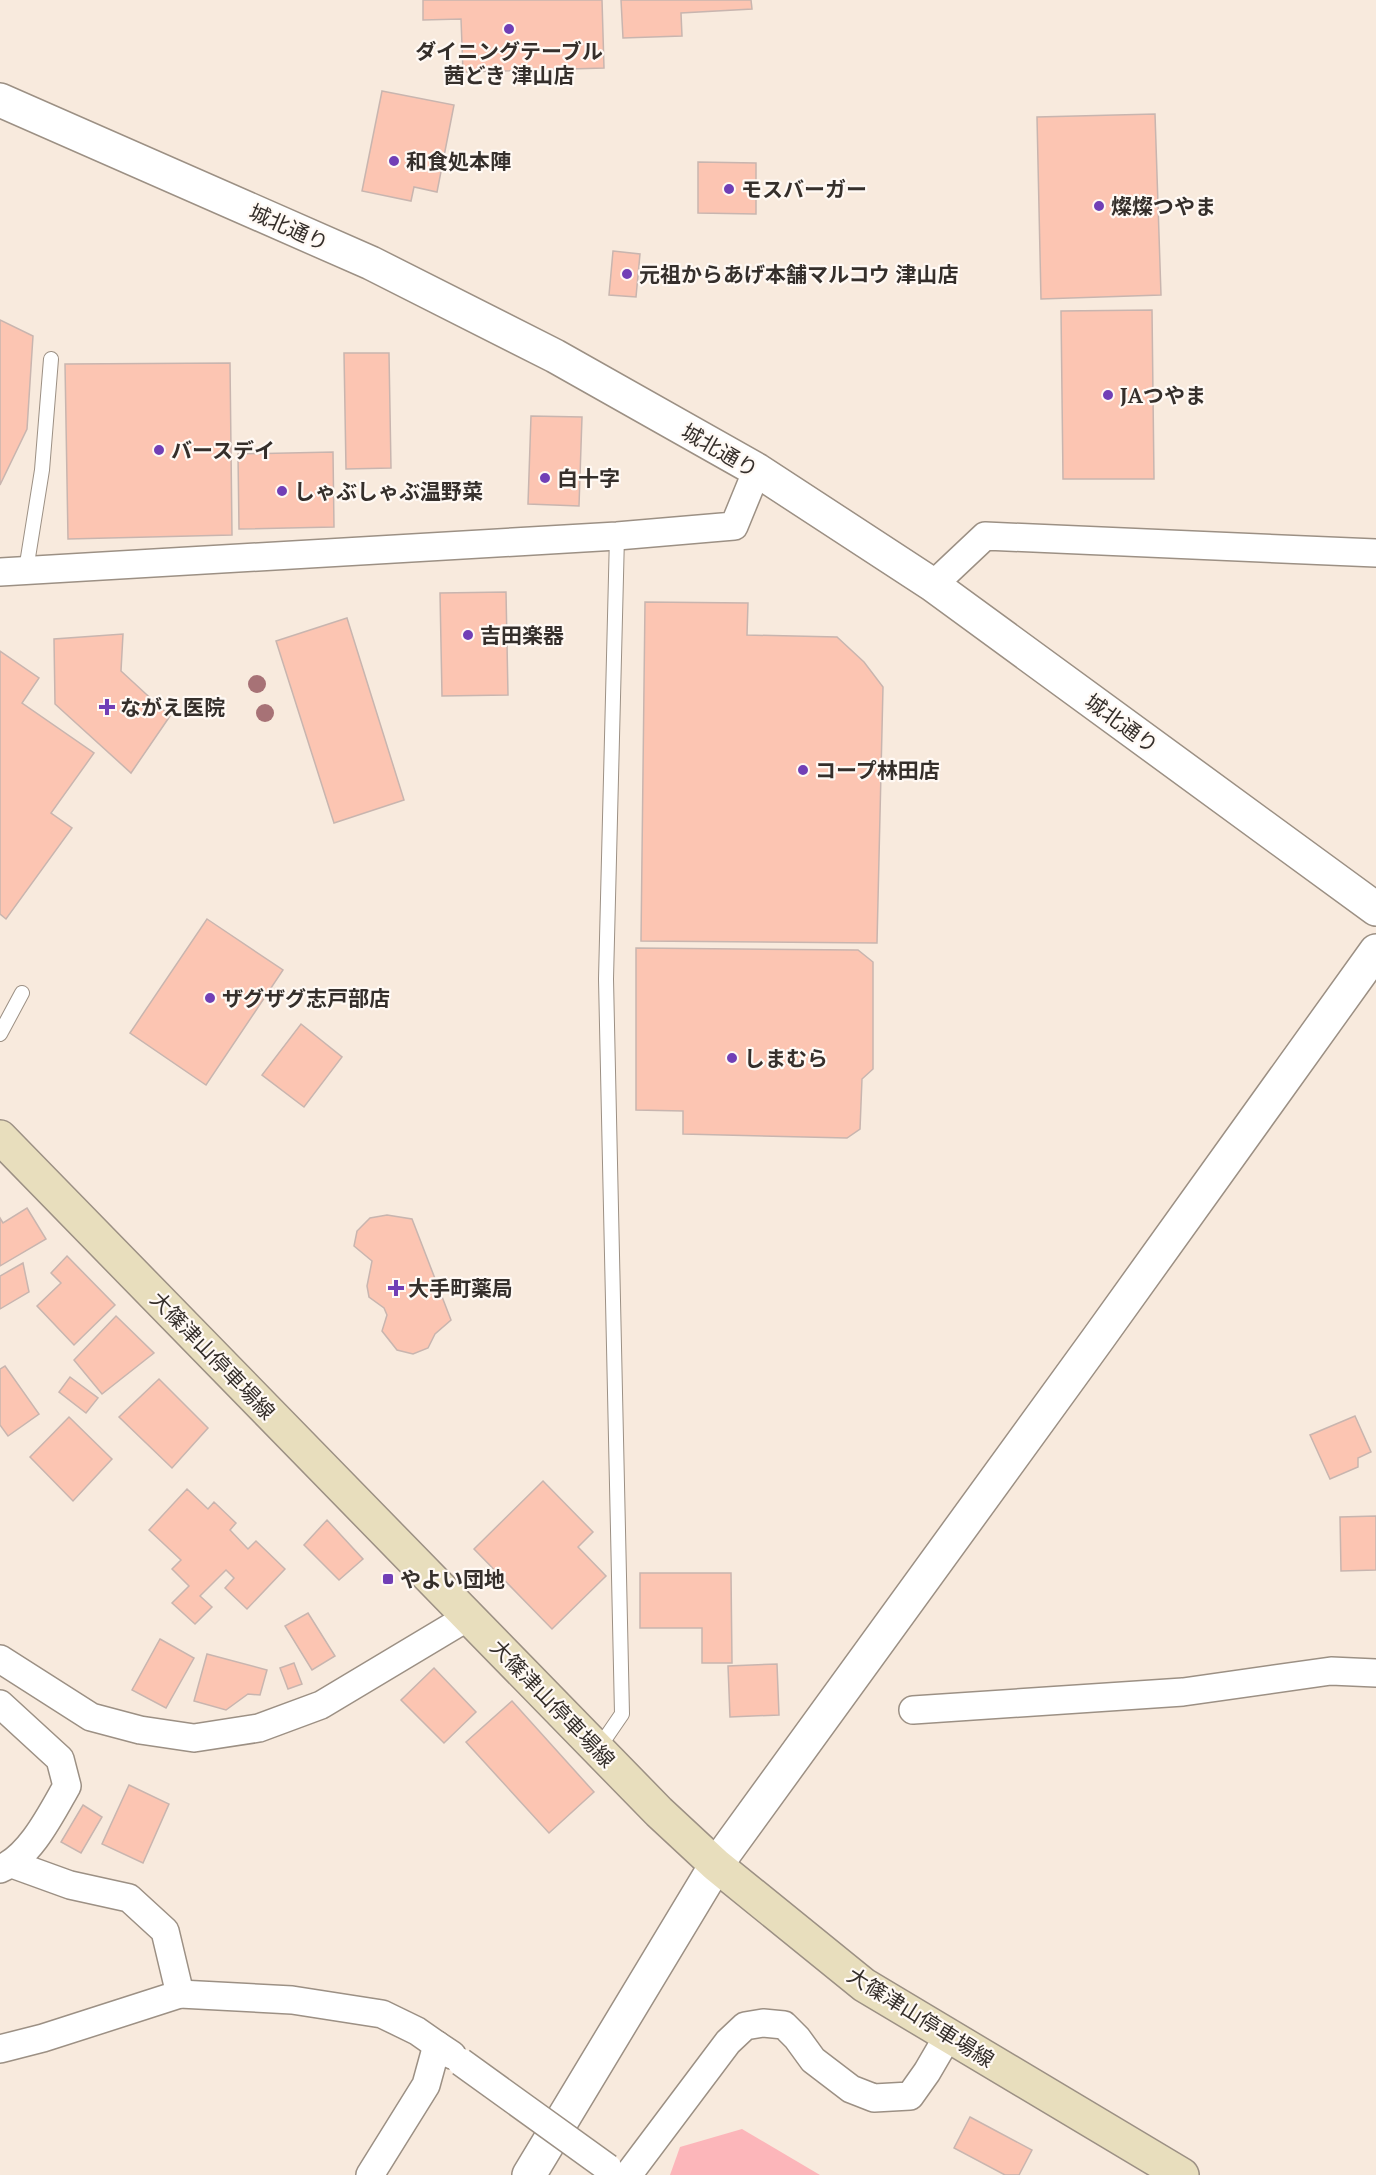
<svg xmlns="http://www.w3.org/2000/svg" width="1376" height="2175" viewBox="0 0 1376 2175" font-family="'PT Serif','Noto Sans JP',serif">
	<rect width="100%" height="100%" fill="#f8eadd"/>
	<path fill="#fcb6ba" d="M742,2129l78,46h-150l10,-28z"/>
	<g fill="#fcc5b2" stroke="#c8b5af" stroke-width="1.5">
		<path d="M423,0h179l2,68 -141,4 -2,-53 -38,1z"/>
		<path d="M621,0h130l1,9 -71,4 1,23 -59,2z"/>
		<path d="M382,91l72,14 -17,87 -23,-5 -3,14 -49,-10z"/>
		<path d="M1155,114l6,181 -120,4 -4,-182z"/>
		<path d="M698,162l58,1v51l-58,-1z"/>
		<path d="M613,251l27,3 -4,43 -27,-2z"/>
		<path d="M1152,310l2,169h-91l-2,-168z"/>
		<path d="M0,320l33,16 -6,93 -27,56z"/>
		<path d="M344,353h45l2,115 -45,1z"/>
		<path d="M230,363l2,172 -164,4 -3,-175z"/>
		<path d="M531,416l51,1 -3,89 -51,-2z"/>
		<path d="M333,452l1,75 -95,2 -1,-75z"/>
		<path d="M506,592l2,103 -66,1 -2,-103z"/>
		<path d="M645,602l103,1 -1,32 90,2 27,25 19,25 -6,256 -236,-2z"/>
		<path d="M347,618l57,182 -70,23 -58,-182z"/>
		<path d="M123,634l-2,37 49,45 -39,57 -76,-69 -1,-65z"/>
		<path d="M0,651l39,27 -17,25 72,50 -43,60 21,15 -66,91 -6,-5z"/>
		<path d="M207,919l76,51 -77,115 -76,-52z"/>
		<path d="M636,948l222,2 15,12v107l-11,10 -2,50 -13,9 -164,-4v-23l-47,-1z"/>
		<path d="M301,1024l41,33 -38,50 -42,-32z"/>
		<path d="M27,1208l19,31 -46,27v-48l3,5z"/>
		<path d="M387,1215l25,4 39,101 -16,14 -7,14 -15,6 -16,-4 -15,-19 5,-16 -3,-7 -15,-11 -2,-11 5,-25 -18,-15 3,-15 13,-13z"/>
		<path d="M67,1256l48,49 -41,40 -37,-39 24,-23 -10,-10z"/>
		<path d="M23,1263l6,29 -29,17v-33z"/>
		<path d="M116,1316l38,37 -52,41 -28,-34z"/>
		<path d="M5,1366l34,48 -31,22 -8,-11v-56z"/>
		<path d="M70,1377l28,21 -12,15 -27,-21z"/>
		<path d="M159,1379l49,49 -36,40 -53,-51z"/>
		<path d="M1355,1416l16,36 -13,6v9l-28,12 -20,-44z"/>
		<path d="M69,1417l43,42 -39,42 -43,-44z"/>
		<path d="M543,1481l50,51 -15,15 28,29 -54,53 -78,-80z"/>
		<path d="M187,1489l21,20 6,-7 22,21 -6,7 18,19 8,-8 29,28 -38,40 -22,-21 9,-10 -8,-8 -26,26 12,11 -17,17 -23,-21 17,-17 -17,-17 9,-9 -32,-30z"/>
		<path d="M1376,1516v54l-35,1 -1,-54z"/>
		<path d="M327,1520l36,39 -24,21 -35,-35z"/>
		<path d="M640,1573h91l1,90h-30v-35h-62z"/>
		<path d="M308,1613l27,43 -23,14 -27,-44z"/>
		<path d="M160,1639l34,19 -28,50 -34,-18z"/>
		<path d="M207,1654l60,16 -7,25 -12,-1 -22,16 -32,-9z"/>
		<path d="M294,1663l8,21 -14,5 -8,-21z"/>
		<path d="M777,1664l2,51 -49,2 -2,-51z"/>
		<path d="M434,1668l42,44 -32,31 -43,-43z"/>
		<path d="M512,1701l82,91 -45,41 -83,-91z"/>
		<path d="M129,1785l40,19 -26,59 -41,-19z"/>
		<path d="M83,1805l19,12 -21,36 -20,-11z"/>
		<path d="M970,2117l62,33 -13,25h-14l-51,-27z"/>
	</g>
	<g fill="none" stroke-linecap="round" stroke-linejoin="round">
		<defs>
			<g id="service">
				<path d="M26,570l16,-100 9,-111"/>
				<path d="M0,1034l22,-41"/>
				<path d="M598,1749l24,-35 -16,-735 11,-443"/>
			</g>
			<g id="minor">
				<path d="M0,572l617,-36 117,-10 23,-56"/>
				<path d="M933,585l52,-49 391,17"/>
				<path d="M0,1659l91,58 49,13 54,8 65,-10 62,-23 147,-88"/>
				<path d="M0,1704l60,55 7,27c-16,28 -37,71 -67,83"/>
				<path d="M913,1710l270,-18 148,-21 45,2"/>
				<path d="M180,1994l112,6 90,14 35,17 20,14"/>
				<path d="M0,2049l43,-11 137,-44 -15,-63 -36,-33 -59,-13 -58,-21"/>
				<path d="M370,2175l56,-90 11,-40 15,10"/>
				<path d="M628,2175l100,-133 17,-16 18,-3 21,2 13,13 16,22 38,29 23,9 36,-2 17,-24 21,-36"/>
			</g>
			<g id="tertiary">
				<path d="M0,100l371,163 184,93 202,114 176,115 443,324"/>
				<path d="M529,2175l187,-310 381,-525 279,-389"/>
			</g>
			<path id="secondary" d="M0,1137l659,675 57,53 148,120 318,190"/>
		</defs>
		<use href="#service" stroke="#9c9084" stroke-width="16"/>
		<use href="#minor" stroke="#9c9084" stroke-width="30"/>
		<use href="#tertiary" stroke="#9c9084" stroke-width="36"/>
		<use href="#secondary" stroke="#9c9084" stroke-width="36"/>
		<use href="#service" stroke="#fff" stroke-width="14"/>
		<use href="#minor" stroke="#fff" stroke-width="27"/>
		<use href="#tertiary" stroke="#fff" stroke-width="33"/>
		<use href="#secondary" stroke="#e8debd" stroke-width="33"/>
		<defs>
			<path id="minor-bridge" d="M461,2062l147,106"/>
		</defs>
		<use href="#minor-bridge" stroke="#9c9084" stroke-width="30" stroke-linecap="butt"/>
		<use href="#minor-bridge" stroke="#fff" stroke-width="27"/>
	</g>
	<g fill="#a77276">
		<circle cx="257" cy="684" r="9"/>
		<circle cx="265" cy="713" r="9"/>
	</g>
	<g fill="#713fb6" stroke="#fff9f4" stroke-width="2">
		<circle cx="509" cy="29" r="6"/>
		<circle cx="394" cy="161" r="6"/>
		<circle cx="729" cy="189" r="6"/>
		<circle cx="1099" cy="206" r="6"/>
		<circle cx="627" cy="274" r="6"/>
		<circle cx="1108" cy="395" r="6"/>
		<circle cx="159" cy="450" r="6"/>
		<circle cx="545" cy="478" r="6"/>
		<circle cx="282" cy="491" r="6"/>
		<circle cx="468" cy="635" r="6"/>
		<path d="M104 698h6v6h6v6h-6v6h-6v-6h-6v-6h6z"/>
		<circle cx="803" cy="770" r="6"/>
		<circle cx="210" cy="998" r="6"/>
		<circle cx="732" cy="1058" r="6"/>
		<path d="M393 1279h6v6h6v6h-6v6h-6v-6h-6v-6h6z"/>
		<rect x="382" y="1573" width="12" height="12" rx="3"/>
	</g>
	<g text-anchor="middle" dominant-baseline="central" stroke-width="4.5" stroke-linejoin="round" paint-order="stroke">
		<g font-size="21" font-weight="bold" fill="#352f2b" stroke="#fff9f4" text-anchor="start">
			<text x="509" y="51" text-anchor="middle">ダイニングテーブル<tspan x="509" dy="24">茜どき 津山店</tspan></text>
			<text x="406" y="161">和食処本陣</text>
			<text x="741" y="189">モスバーガー</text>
			<text x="1111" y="206">燦燦つやま</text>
			<text x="639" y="274">元祖からあげ本舗マルコウ 津山店</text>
			<text x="1120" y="395">JAつやま</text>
			<text x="171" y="450">バースデイ</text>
			<text x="557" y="478">白十字</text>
			<text x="294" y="491">しゃぶしゃぶ温野菜</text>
			<text x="480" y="635">吉田楽器</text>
			<text x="120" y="707">ながえ医院</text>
			<text x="815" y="770">コープ林田店</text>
			<text x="222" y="998">ザグザグ志戸部店</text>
			<text x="744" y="1058">しまむら</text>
			<text x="408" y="1288">大手町薬局</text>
			<text x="400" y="1579">やよい団地</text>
		</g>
		<g font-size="21" fill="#352f2b" stroke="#fff9f4">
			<text transform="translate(289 227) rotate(24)">城北通り</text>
			<text transform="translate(720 450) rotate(30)">城北通り</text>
			<text transform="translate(1122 723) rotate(36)">城北通り</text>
			<text transform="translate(213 1355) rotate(46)">大篠津山停車場線</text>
			<text transform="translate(553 1703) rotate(46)">大篠津山停車場線</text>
			<text transform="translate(921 2017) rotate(32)">大篠津山停車場線</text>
		</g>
	</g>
</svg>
